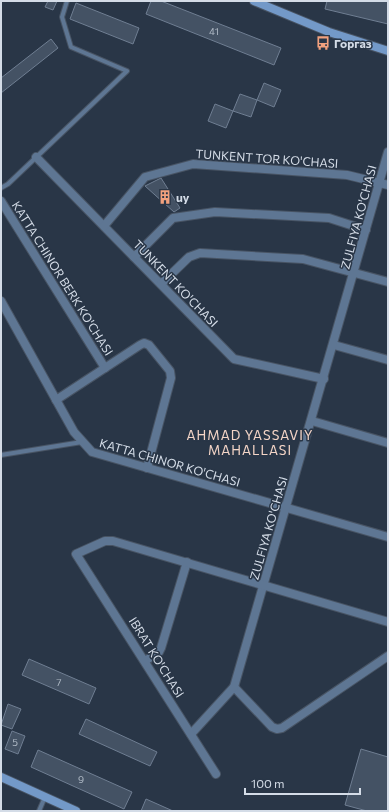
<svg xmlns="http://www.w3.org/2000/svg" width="389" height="812" viewBox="0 0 389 812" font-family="Commissioner,sans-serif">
	<rect width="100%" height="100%" fill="#293647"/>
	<g fill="#445264" stroke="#6f7e92">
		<path d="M48,1h9l-4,9 -8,-3z"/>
		<path d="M151,1h10l120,47 -7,17 -128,-51z"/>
		<path d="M327,1h61v23l-63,-15z"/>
		<path d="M76,3l63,25 -6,16 -63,-25z"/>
		<path d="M51,39l7,9 -57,45v-15z"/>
		<path d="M264,83l17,7 -7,17 -17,-7z"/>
		<path d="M240,94l17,6 -6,17 -18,-6z"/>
		<path d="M215,104l18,7 -7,17 -18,-7z"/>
		<path d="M161,178l19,30 -6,4 -29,-26z"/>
		<path d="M29,659l67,29 -7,16 -67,-29z"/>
		<path d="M8,704l13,5 -9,20 -11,-4z"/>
		<path d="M86,719l71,33 -7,14 -71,-32z"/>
		<path d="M12,731l13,5 -7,18 -13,-5z"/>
		<path d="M361,749l27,8v54h-21l-22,-6z"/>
		<path d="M38,750l94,42 -8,17 -93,-42z"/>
		<path d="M146,799l27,12h-32z"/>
	</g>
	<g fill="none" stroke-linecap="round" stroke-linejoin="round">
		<defs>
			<g id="lane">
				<path d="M1,188l7,-4 119,-113 -56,-24 -9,-30 5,-16"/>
				<path d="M1,455l81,-13"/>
				<path d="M39,811l6,-14"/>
			</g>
			<g id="street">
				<path d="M36,157l198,202 90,20"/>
				<path d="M1,201l104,167"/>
				<path d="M104,226l41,-49 48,-13 154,11 41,10"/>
				<path d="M134,257l39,-39 42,-6 114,6 37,12"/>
				<path d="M161,284l28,-27 11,-4 103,6 85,23"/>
				<path d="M1,301l73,131 18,20 296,85"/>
				<path d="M334,345l54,15"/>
				<path d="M56,400l84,-55 4,-2 5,2 21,26 1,7 -24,90"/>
				<path d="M312,421l76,22"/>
				<path d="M145,661l14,-9 2,-4 26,-86"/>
				<path d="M234,687l38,40 5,2 5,-1 106,-72"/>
				<path d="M191,734l43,-47 154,-535"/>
				<path d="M216,774l-140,-220 29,-13h8l275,81"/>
			</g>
			<g id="secondary">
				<path d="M254,1l75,31 59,19"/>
				<path d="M1,777l75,34"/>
			</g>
		</defs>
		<use href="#lane" stroke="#485464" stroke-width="6"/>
		<use href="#street" stroke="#485464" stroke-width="10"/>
		<use href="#secondary" stroke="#485464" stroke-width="10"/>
		<use href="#lane" stroke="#5e7693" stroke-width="4"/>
		<use href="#street" stroke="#5e7693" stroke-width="8"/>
		<use href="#secondary" stroke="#7399c8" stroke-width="8"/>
	</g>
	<defs>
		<symbol id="bus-bare" viewBox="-9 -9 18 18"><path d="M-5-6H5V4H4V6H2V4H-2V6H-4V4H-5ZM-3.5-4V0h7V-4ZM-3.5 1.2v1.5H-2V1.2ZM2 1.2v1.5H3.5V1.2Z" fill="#f2a17e" stroke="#293647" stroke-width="2.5" paint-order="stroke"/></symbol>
		<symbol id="building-bare" viewBox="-9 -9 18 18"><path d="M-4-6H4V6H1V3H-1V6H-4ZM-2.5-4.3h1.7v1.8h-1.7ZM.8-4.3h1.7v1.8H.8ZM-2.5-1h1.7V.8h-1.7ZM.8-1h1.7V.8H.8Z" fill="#f2a17e" stroke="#293647" stroke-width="2.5" paint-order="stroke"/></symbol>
	</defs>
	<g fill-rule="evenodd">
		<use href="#bus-bare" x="313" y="33" width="20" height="20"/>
		<use href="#building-bare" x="155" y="187" width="20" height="20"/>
	</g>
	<g text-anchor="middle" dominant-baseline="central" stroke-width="3" stroke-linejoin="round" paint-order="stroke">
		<g font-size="10" fill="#b0bac6">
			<text x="214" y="31">41</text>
			<text x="59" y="682">7</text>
			<text x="15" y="742">5</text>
			<text x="81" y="779">9</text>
		</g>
		<g font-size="12" font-weight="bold" fill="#d4dce7" stroke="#293647" text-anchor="start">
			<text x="334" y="43">Горгаз</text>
			<text x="176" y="197">uy</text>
		</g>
		<g font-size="12" fill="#d4dce7" stroke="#293647">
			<text transform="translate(267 158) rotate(4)">TUNKENT TOR KO'CHASI</text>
			<text transform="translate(358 217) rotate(-75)">ZULFIYA KO'CHASI</text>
			<text transform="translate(63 278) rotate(58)">KATTA CHINOR BERK KO'CHASI</text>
			<text transform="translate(176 283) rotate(46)">TUNKENT KO'CHASI</text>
			<text transform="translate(170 462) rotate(16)">KATTA CHINOR KO'CHASI</text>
			<text transform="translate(268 528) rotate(-74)">ZULFIYA KO'CHASI</text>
			<text transform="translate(157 657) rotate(58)">IBRAT KO'CHASI</text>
		</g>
		<g font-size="13" letter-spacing="1" fill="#f4d5c7" stroke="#293647">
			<text x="250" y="435">AHMAD YASSAVIY<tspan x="250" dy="15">MAHALLASI</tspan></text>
		</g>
	</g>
	<rect width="389" height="812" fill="none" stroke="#d4dce7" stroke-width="4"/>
	<path d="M245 788v6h115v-6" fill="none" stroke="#d4dce7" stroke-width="2"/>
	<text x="251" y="788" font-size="12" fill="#d4dce7" stroke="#293647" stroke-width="3" paint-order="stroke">100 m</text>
</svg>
